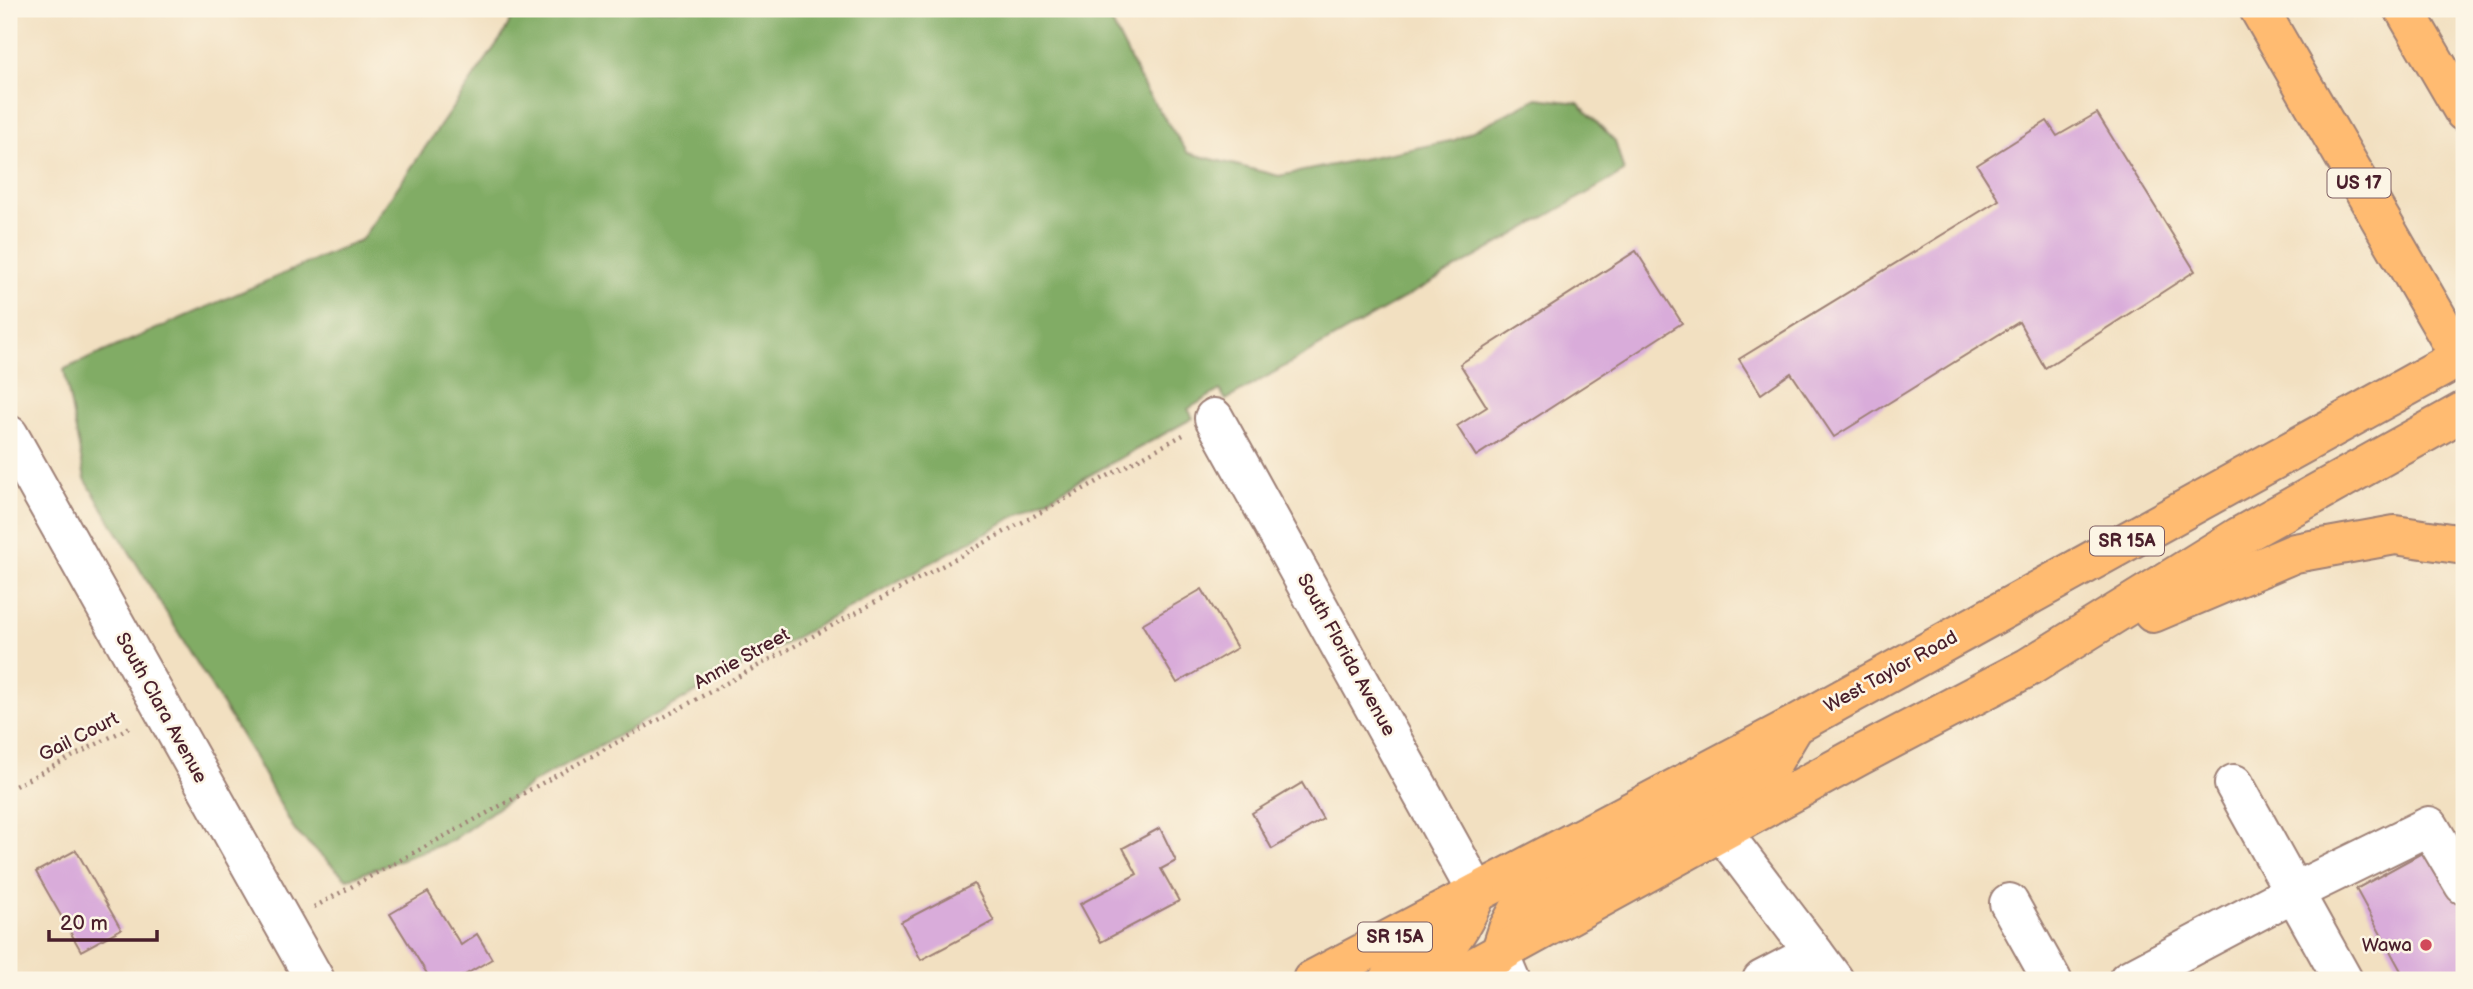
<svg xmlns="http://www.w3.org/2000/svg" width="2473" height="989" viewBox="0 0 2473 989" font-family="'Balsamiq Sans',sans-serif">
	<rect width="100%" height="100%" fill="#fcf5e5"/>
	<filter id="ink" filterUnits="userSpaceOnUse"><feTurbulence type="fractalNoise" baseFrequency=".0143" numOctaves="2"/><feDisplacementMap in="SourceGraphic" scale="14" xChannelSelector="R" yChannelSelector="G"/><feConvolveMatrix kernelMatrix="1 2 1 2 8 2 1 2 1" color-interpolation-filters="sRGB"/></filter>
	<filter id="wash" filterUnits="userSpaceOnUse"><feTurbulence type="fractalNoise" baseFrequency=".00686" numOctaves="4" result="noise"/><feDisplacementMap in="SourceGraphic" scale="28" xChannelSelector="R" yChannelSelector="G"/><feGaussianBlur stdDeviation="1.57" result="paint"/><feColorMatrix in="noise" values="0 0 0 0 0 0 0 0 0 0 0 0 0 0 0 0 0 1.4 0 .05"/><feComposite in="paint" operator="in"/></filter>
	<g filter="url(#wash)">
		<rect width="100%" height="100%" fill="#f2e0c1"/>
		<path fill="#81ac65" stroke="#666648" stroke-width="2" d="M516,9h589l40,80 43,64 91,23 176,-36 82,-42 41,5 37,38 9,31 -398,228 -6,-10 -32,19 5,9 -659,364 -83,59 -104,38 -52,-48 -42,-76 -168,-276 -21,-110 297,-129 142,-205z"/>
		<g id="blocks">
			<g fill="#d9acda">
				<path d="M2097,113l98,158 -150,97 -26,-46 -185,115 -43,-64 -30,21 -22,-35 260,-159 -22,-35 70,-44 10,15z"/>
				<path d="M1636,251l46,72 -206,133 -19,-30 30,-19 -27,-43z"/>
				<path d="M1202,589l35,59 -60,35 -35,-59z"/>
				<path d="M1302,783l21,36 -51,30 -20,-36z"/>
				<path d="M1160,828l16,33 -15,8 18,32 -78,41 -21,-38 57,-30 -14,-26z"/>
				<path d="M2431,848l33,62v70h-58l-50,-91z"/>
				<path d="M76,850l45,79 -40,22 -45,-79z"/>
				<path d="M974,884l20,37 -73,39 -20,-38z"/>
				<path d="M428,892l33,53 16,-11 15,25 -36,21h-25l-41,-66z"/>
				<path d="M819,973l5,7h-18z"/>
			</g>
		</g>
	</g>
	<g filter="url(#ink)">
		<use href="#blocks" fill-opacity="0" stroke="#9e8076" stroke-width="2"/>
		<g fill="none" stroke-linecap="round" stroke-linejoin="round">
			<defs>
				<g id="minor">
					<path d="M1214,418l263,475"/>
					<path d="M9,435l306,545"/>
					<path d="M2234,784l60,108 135,-66 35,59"/>
					<path d="M1722,832l92,121"/>
					<path d="M2009,903l43,77"/>
					<path d="M1500,954l11,26"/>
					<path d="M1762,980l52,-27 20,27"/>
					<path d="M2128,980l166,-88 49,88"/>
				</g>
				<g id="major">
					<path d="M2259,9l201,348"/>
					<path d="M2404,9l60,103"/>
				</g>
				<g id="highway">
					<path d="M2153,613l142,-60 100,-18 69,10"/>
					<path d="M1500,954l8,-25 10,-18 225,-123 26,-20 24,-40"/>
					<path d="M1312,980l483,-255 669,-370"/>
					<path d="M1389,980c54,-28 62,-30 88,-87"/>
					<path d="M1451,980l408,-224 170,-89 211,-131 224,-125"/>
				</g>
			</defs>
			<use href="#minor" stroke="#9e8076" stroke-width="42"/>
			<use href="#major" stroke="#9e8076" stroke-width="42"/>
			<use href="#highway" stroke="#9e8076" stroke-width="42"/>
			<g stroke="#9e8076" stroke-width="4.5" stroke-dasharray="2 5" stroke-linecap="butt">
				<path d="M9,789l121,-62"/>
				<path d="M314,907l869,-472"/>
			</g>
			<use href="#minor" stroke="#fff" stroke-width="38"/>
			<use href="#major" stroke="#ffbb71" stroke-width="38"/>
			<use href="#highway" stroke="#ffbb71" stroke-width="38"/>
		</g>
	</g>
	<circle fill="#d1495b" stroke="#fcf5e5" stroke-width="2.5" cx="2426" cy="945" r="7"/>
	<g text-anchor="middle" dominant-baseline="central" stroke-width="5" stroke-linejoin="round" paint-order="stroke">
		<g fill="#fcf5e5" stroke="#7f5f63" stroke-width="2">
			<rect x="2327.5" y="168.5" width="63" height="29" rx="5"/>
			<rect x="2090" y="526.5" width="74" height="29" rx="5"/>
			<rect x="1358" y="922.5" width="74" height="29" rx="5"/>
		</g>
		<g font-size="18" font-weight="bold" fill="#4a1f2b">
			<text x="2359" y="183">US 17</text>
			<text x="2127" y="541">SR 15A</text>
			<text x="1395" y="937">SR 15A</text>
		</g>
		<g font-size="19" fill="#4a1f2b" stroke="#fcf5e5">
			<text transform="translate(1346 655) rotate(61)">South Florida Avenue</text>
			<text transform="translate(742 659) rotate(-29)">Annie Street</text>
			<text transform="translate(1891 672) rotate(-29)">West Taylor Road</text>
			<text transform="translate(161 708) rotate(61)">South Clara Avenue</text>
			<text transform="translate(79 737) rotate(-27)">Gail Court</text>
		</g>
		<g font-size="19" fill="#4a1f2b" stroke="#fcf5e5" text-anchor="end">
			<text x="2412" y="945">Wawa</text>
		</g>
	</g>
	<rect width="2473" height="989" fill="none" stroke="#fcf5e5" stroke-width="35"/>
	<path d="M49 930v10h108v-10" fill="none" stroke="#4a1f2b" stroke-width="3.5"/>
	<text x="60" y="930" font-size="21" fill="#4a1f2b" stroke="#fcf5e5" stroke-width="5" paint-order="stroke">20 m</text>
</svg>
